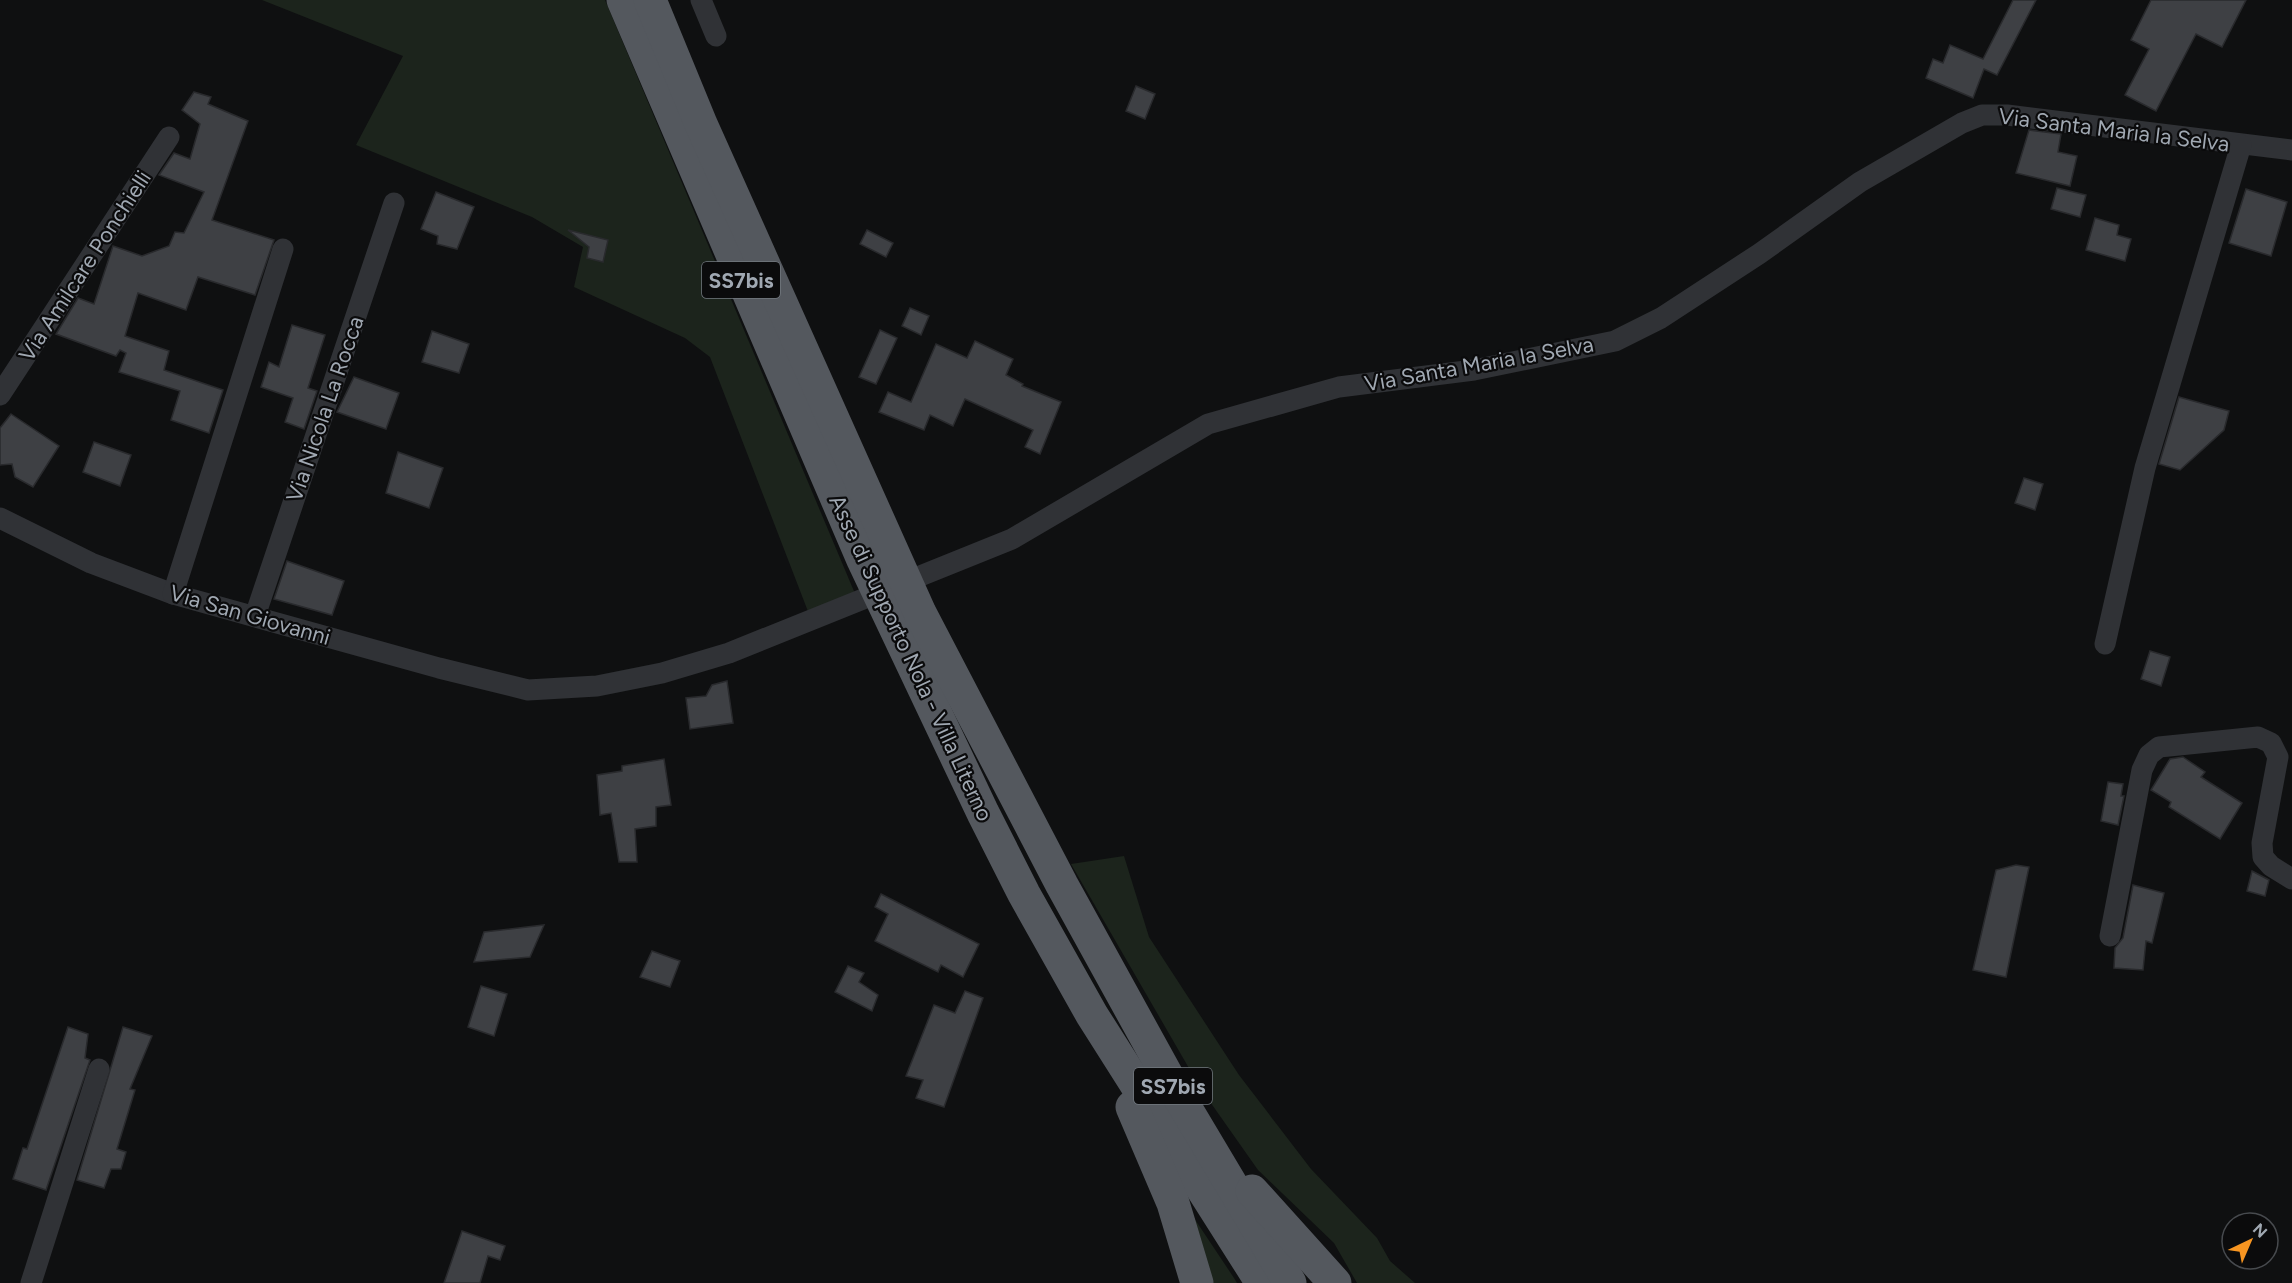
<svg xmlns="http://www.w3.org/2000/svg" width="2292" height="1283" viewBox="0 0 2292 1283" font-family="Figtree,sans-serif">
	<rect width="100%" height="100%" fill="#0f1011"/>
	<g fill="#1c241c">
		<path d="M262,0h343l251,596 -47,18 -99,-257 -25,-19 -111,-51 9,-40 -51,-30 -176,-72 47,-89z"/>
		<path d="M1124,856l25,81 90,138 72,94 66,69 13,23 25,22h-58l-23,-40 -76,-73 -57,-81 -130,-225z"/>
		<path d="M1188,1209l46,69 3,5h-28z"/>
	</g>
	<g fill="#3e4044" stroke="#292a2d" stroke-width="1.5">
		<path d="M2013,0h23l-39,75 -13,-6 -11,29 -47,-20 7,-19 10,4 7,-18 33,14z"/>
		<path d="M2151,0h95l-24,47 -26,-13 -40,77 -31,-16 24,-46 -18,-9z"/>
		<path d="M1136,86l19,8 -10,25 -19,-8z"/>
		<path d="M194,92l17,5 -3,7 40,17 -36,99 62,20 -19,55 -57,-18 -12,33 -48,-17 -13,43 44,15 -5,19 59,20 -14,43 -38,-13 9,-29 -61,-19 7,-19 -6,-3 -4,6 -60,-22 22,-36 16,6 19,-58 29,10 27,-10 6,-14 9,1 20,-41 -45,-17 15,-22 16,6 10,-35 -18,-14z"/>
		<path d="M2029,130l32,4 -3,18 19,4 -7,30 -54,-13z"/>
		<path d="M2057,188l29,7 -6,22 -29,-8z"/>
		<path d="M2246,189l41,13 -16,54 -42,-13z"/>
		<path d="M436,192l38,15 -17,42 -20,-5 1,-8 -17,-7z"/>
		<path d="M2095,218l24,7 -2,10 14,4 -6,22 -39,-11z"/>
		<path d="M568,230l40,10 -5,22 -16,-4 2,-11z"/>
		<path d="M867,230l26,13 -7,14 -26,-13z"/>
		<path d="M910,308l19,8 -8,19 -19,-9z"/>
		<path d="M292,325l33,10 -17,53 9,3 -13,38 -19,-7 8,-24 -32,-11 8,-25 10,5z"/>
		<path d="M880,330l17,8 -21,46 -17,-7z"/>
		<path d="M432,331l37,13 -10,29 -37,-11z"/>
		<path d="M975,341l38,18 -7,16 17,9 -1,2 39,16 -21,52 -15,-7 8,-17 -68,-31 -12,27 -23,-11 -6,15 -45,-18 9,-20 23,10 25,-58 31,14z"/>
		<path d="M354,377l45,16 -13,36 -49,-17z"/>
		<path d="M2179,397l50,14 -5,19 -44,40 -21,-6z"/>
		<path d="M11,414l48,32 -26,41 -18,-10 -3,-13 -12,1v-37z"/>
		<path d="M94,442l37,13 -11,31 -37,-14z"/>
		<path d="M398,452l45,16 -14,40 -43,-15z"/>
		<path d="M2024,478l19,6 -8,26 -20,-7z"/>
		<path d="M287,561l57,20 -12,34 -58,-16z"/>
		<path d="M2150,651l20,6 -9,29 -20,-7z"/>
		<path d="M727,681l6,42 -43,6 -4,-31 20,-2 6,-11z"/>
		<path d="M2183,757l22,15 -4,5 41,26 -22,36 -51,-32 2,-5 -20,-12 19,-31z"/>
		<path d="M664,759l7,46 -15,2v19l-21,3 2,33h-18l-8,-49 -11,2 -3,-40 25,-4v-5z"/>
		<path d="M2108,782l15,2 -2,12h3l-6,29 -17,-4z"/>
		<path d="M2016,865l13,2 -23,110 -33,-7 23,-100z"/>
		<path d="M2252,871l17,9 -4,16 -18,-5z"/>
		<path d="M2133,885l31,8 -12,50 -6,-2 -3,29 -29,-2 1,-20 8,-10z"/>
		<path d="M881,894l98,50 -16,33 -22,-12 -3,7 -63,-31 13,-27 -13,-7z"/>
		<path d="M544,925l-14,32 -56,5 10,-30z"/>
		<path d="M652,951l28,10 -10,26 -30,-10z"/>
		<path d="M848,966l16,7 -5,9 19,13 -6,16 -37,-19z"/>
		<path d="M481,986l26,8 -13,42 -26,-9z"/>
		<path d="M965,991l18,7 -39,109 -28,-9 7,-18 -17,-4 28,-71 21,8z"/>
		<path d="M68,1027l20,7 -3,24 5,2 -44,130 -33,-11 10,-31 4,1z"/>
		<path d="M123,1027l29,9 -22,53 5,1 -18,59 9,3 -5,17h-10l-7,19 -27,-8z"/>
		<path d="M462,1231l43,15 -5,14 -12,-4 -8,27h-36z"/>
	</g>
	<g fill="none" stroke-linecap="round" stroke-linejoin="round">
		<g stroke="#303236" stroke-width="21">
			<path d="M701,0l15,36"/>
			<path d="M0,395l169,-258"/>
			<path d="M0,518l91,45 82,31 266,74 89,22 69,-4 65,-13 67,-20 283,-114 196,-115 131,-37 135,-17 141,-29 46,-23 98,-64 101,-72 102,-59 20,-8h25l285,35"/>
			<path d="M173,594l110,-345"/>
			<path d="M255,616l139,-413"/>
			<path d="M2105,644l40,-176 96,-323"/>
			<path d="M2110,936l32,-166 7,-15 10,-8 99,-10 13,6 7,14 -16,86 1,14 8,9 21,13"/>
			<path d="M31,1283l68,-214"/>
		</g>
		<g stroke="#54585e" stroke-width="33">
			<path d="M623,0l240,560 120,253 41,81 68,121 170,268"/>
			<path d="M650,0l51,124 219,489 142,272 113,205 115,193"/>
			<path d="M1132,1107l41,96 24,80"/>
			<path d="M1252,1191l83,92"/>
		</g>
	</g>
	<g text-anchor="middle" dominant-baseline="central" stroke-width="4.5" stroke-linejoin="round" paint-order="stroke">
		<g fill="#0b0b0c" stroke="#737980" stroke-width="1.5">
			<rect x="702" y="262" width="78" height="36" rx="4.5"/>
			<rect x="1134" y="1068" width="78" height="36" rx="4.5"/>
		</g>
		<g font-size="21" font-weight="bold" fill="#a0a8b2">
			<text x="741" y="280">SS7bis</text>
			<text x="1173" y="1086">SS7bis</text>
		</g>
		<g font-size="22" fill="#a0a8b2" stroke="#0b0b0c">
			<text transform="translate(2114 130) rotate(7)">Via Santa Maria la Selva</text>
			<text transform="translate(85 266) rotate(-57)">Via Amilcare Ponchielli</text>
			<text transform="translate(1479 364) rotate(-10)">Via Santa Maria la Selva</text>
			<text transform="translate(325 409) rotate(-71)">Via Nicola La Rocca</text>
			<text transform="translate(250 615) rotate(16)">Via San Giovanni</text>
			<text transform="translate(911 658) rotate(65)">Asse di Supporto Nola - Villa Literno</text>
		</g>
	</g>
	<g transform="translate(2250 1241) rotate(44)"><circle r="28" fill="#0b0b0c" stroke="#474a4e" stroke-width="1.5"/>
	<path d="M0-4.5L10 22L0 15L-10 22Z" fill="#f79521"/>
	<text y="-9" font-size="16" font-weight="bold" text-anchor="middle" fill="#a0a8b2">N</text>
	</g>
</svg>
